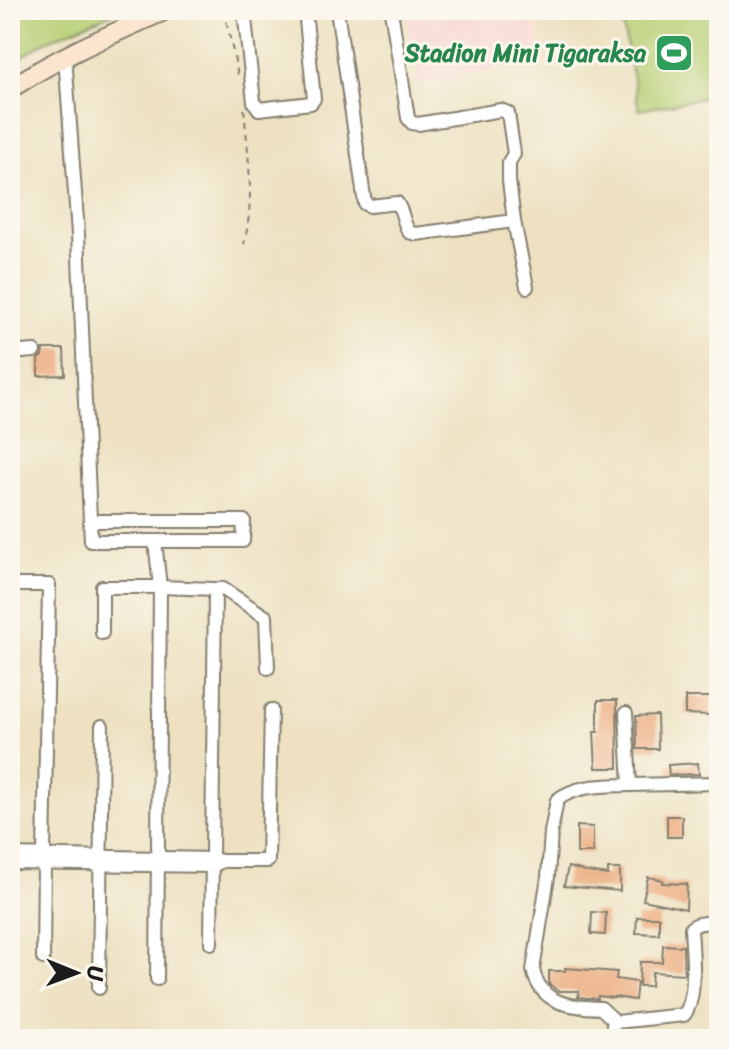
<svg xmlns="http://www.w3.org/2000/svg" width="729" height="1049" viewBox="0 0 729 1049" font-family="Sriracha,sans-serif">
	<rect width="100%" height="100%" fill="#fbf7ec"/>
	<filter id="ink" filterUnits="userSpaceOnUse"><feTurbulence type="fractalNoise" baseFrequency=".0125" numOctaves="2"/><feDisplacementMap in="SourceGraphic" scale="16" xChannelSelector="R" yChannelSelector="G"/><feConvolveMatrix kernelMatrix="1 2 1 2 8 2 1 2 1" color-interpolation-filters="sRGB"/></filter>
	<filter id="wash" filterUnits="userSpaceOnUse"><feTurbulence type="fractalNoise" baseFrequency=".006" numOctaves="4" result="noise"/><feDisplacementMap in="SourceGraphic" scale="32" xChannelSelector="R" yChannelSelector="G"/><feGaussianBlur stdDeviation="1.8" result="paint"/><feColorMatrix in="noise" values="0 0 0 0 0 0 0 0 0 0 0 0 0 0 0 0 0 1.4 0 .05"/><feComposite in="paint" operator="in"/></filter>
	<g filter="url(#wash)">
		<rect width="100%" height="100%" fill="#ede1c1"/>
		<path fill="#f7d0cd" d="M405,10h128l8,49 -122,26z"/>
		<g fill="#b7cf74" stroke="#6a7648" stroke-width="2">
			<path d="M10,10h110l-74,31 -36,24z"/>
			<path d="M620,10h99v85l-80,15z"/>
		</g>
		<g id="blocks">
			<g fill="#eba778">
				<path d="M43,349h21l1,26 -27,1v-17l4,-3z"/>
				<path d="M685,697h27l-1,18 -26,-1z"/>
				<path d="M598,700h19l1,68h-22l-2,-36h4z"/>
				<path d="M657,715l1,34h-21l-1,-33z"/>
				<path d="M698,763l1,11 -30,1 -1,-10z"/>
				<rect x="667" y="816" width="15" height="21"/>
				<path d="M577,826l16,1v26h-16z"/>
				<path d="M568,867l13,3v1l27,4v-6h12v22l-56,-5z"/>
				<path d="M648,877l15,3 -1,3 25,1 -1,25 -43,-9z"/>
				<path d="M592,912l14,1 -1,22 -14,-1z"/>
				<path d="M637,917h22v17l-23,-1z"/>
				<path d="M663,945l20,1 1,28 -32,-2 -1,14h-12l1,-24h22z"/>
				<path d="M565,968l52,4 -1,7 21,3 -2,18 -21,-3v1l-16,-2v3l-20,-2 1,-6h-21l-9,-7v-13h16z"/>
			</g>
		</g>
	</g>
	<g filter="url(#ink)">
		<use href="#blocks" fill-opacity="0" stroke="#847e6e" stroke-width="2"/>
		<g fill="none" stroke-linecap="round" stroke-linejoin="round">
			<defs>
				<g id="street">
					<path d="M244,10l10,92 5,7 52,-6 3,-4 -9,-89"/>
					<path d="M337,10l28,194 5,2 27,-3c6,8 6,20 12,29l7,2 98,-13"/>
					<path d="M391,10l17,108 4,5 6,1 83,-14 7,3 6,41 -5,8v19l5,40 13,66"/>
					<path d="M65,56l13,178 12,287"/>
					<path d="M10,353l24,-2"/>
					<path d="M90,521h154l-1,20h-152z"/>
					<path d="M155,541l5,46 55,2 -4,354"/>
					<path d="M10,585h39l-5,270"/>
					<path d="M215,589h8l43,28 2,51"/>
					<path d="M102,633v-46h58l-3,392"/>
					<path d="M626,713l4,72 89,-2"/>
					<path d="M10,855l203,4 9,2 -9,5 -203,-3"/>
					<path d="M222,861h46l3,-151"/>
					<path d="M43,958l1,-95"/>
					<path d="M99,988l3,-262"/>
					<path d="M616,1022l-15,-14c-30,-1 -60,-3 -68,-38l15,-93 3,-45 6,-32c21,-16 49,-14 73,-15"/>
					<path d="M612,1039l1,-14 3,-3 68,-7c14,-18 8,-63 7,-87 9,-7 18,-6 28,-2"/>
				</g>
				<path id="secondary" d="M10,89c49,-33 102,-55 156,-79"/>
			</defs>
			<use href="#street" stroke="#847e6e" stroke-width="16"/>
			<use href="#secondary" stroke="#847e6e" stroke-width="22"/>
			<g stroke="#847e6e" stroke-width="2" stroke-dasharray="6 6" stroke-linecap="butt">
				<path d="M224,10l14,65"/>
				<path d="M244,109c4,44 11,92 0,135"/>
			</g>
			<use href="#street" stroke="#fff" stroke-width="12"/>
			<use href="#secondary" stroke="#fce5cf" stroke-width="18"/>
		</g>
	</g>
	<defs>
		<symbol id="stadium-square" viewBox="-11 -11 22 22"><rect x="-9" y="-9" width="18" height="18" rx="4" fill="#2e9e5b" stroke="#fbf7ec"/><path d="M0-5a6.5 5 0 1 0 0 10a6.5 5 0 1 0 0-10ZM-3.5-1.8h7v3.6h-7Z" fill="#fff"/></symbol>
	</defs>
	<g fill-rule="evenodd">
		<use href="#stadium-square" x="652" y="31" width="44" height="44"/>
	</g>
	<g text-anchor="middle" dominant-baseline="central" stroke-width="6" stroke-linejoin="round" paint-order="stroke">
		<g font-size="24" font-weight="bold" fill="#27864d" stroke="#fbf7ec" text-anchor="end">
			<text x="646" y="53">Stadion Mini Tigaraksa</text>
		</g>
	</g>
	<rect width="729" height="1049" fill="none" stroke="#fbf7ec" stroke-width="40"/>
	<g transform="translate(76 973) rotate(91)" stroke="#fbf7ec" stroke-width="6" paint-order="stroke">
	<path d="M0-6L14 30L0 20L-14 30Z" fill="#1c1c1c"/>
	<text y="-12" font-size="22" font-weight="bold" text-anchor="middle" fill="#1c1c1c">U</text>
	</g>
</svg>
